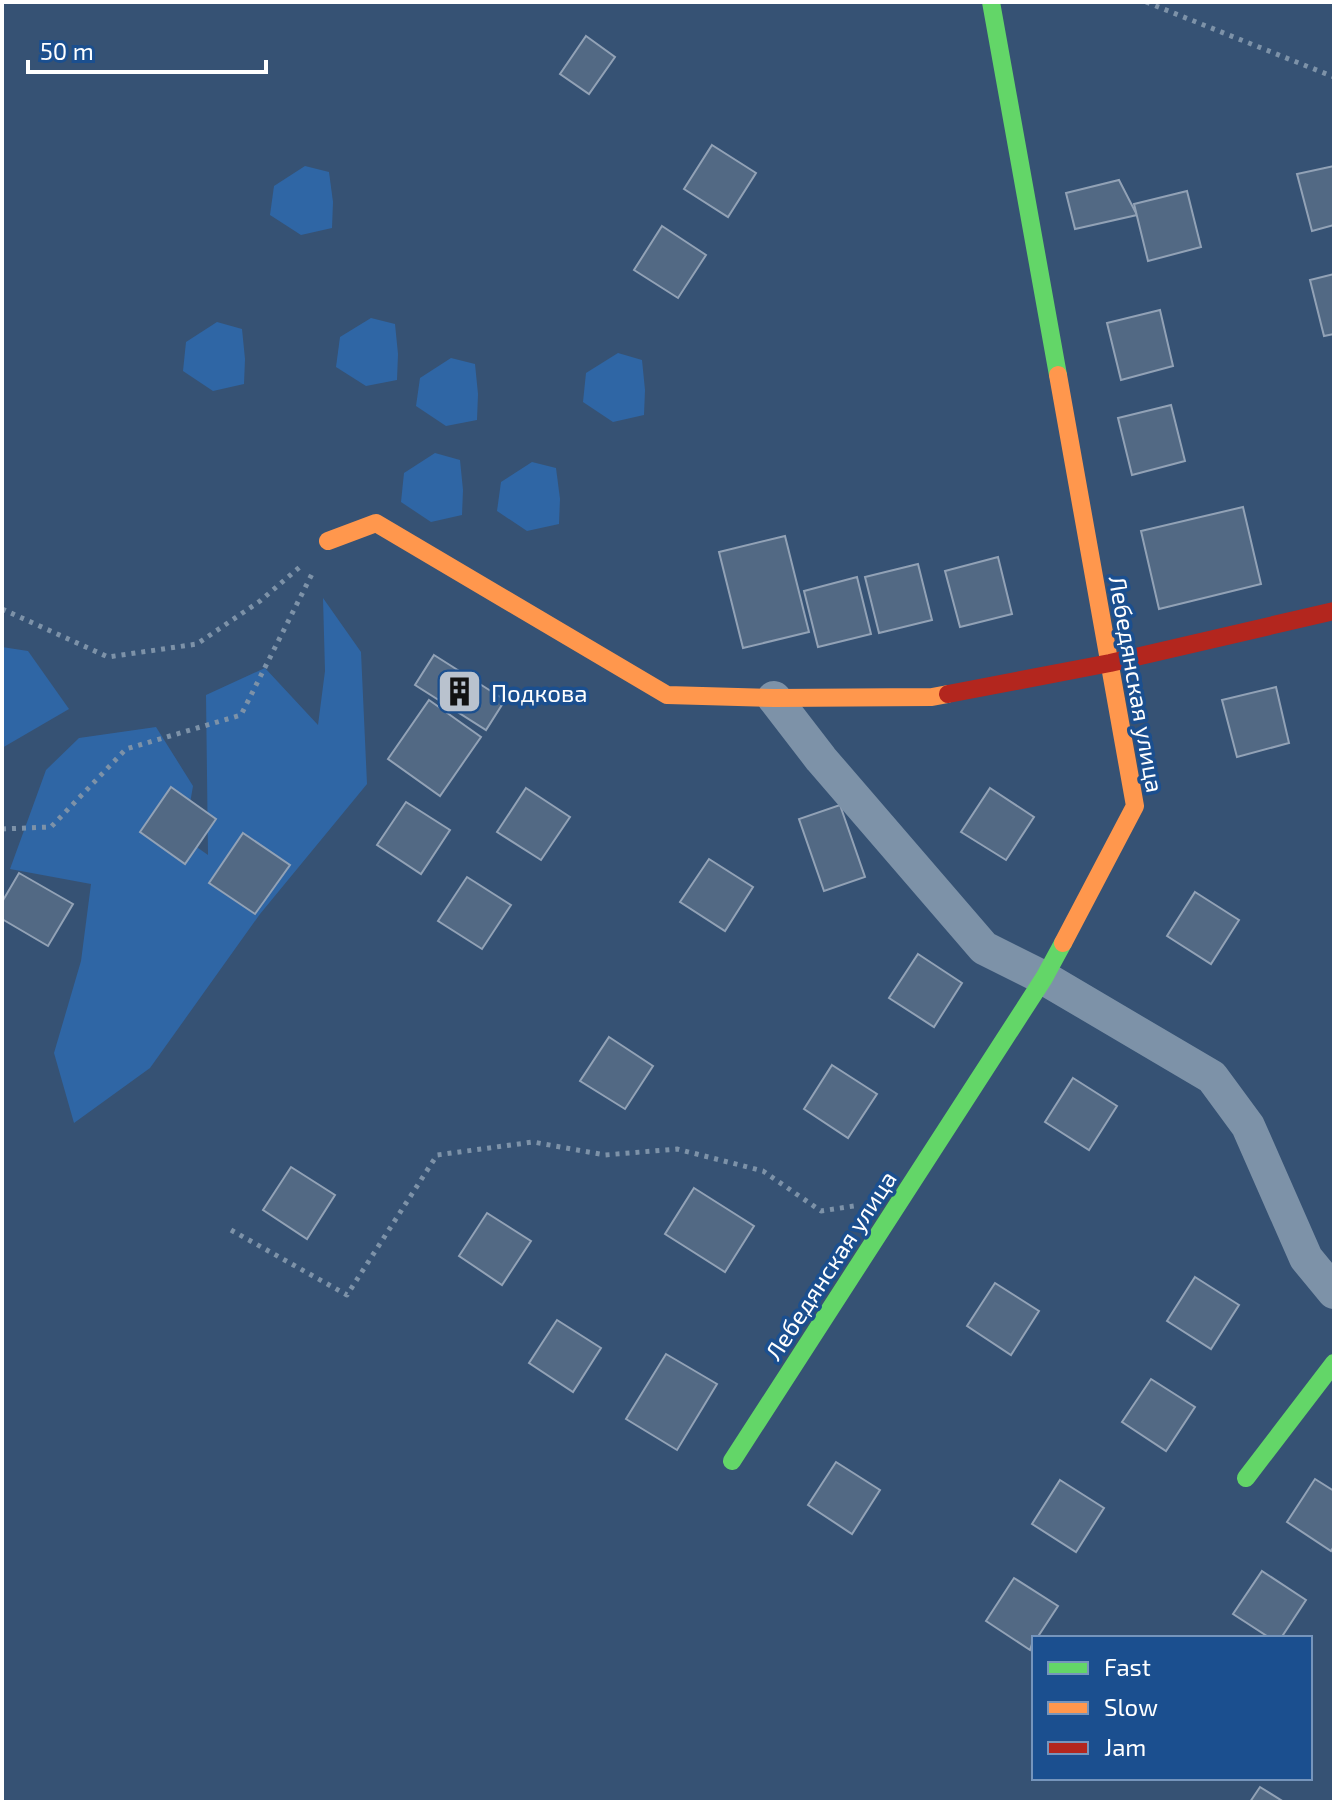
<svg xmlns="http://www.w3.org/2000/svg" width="1336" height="1804" viewBox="0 0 1336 1804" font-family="'Exo 2',sans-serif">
	<rect width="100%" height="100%" fill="#365274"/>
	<g fill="#2f66a5">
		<path d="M305,166l24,6 4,30 -1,26 -31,7 -31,-20 4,-29z"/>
		<path d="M371,318l24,6 3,30 -1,26 -31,6 -30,-19 4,-30z"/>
		<path d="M217,322l25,7 3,30 -1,25 -31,7 -30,-20 3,-29z"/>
		<path d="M618,353l24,7 3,30 -1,25 -31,7 -30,-20 3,-29z"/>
		<path d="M451,358l24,6 3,30 -1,26 -31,6 -30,-20 4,-28z"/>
		<path d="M435,453l25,7 3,30 -1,25 -31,7 -30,-20 3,-29z"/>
		<path d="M532,462l24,6 4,31 -1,25 -32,7 -30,-20 4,-29z"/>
		<path d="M323,598l38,54 6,132 -107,130 -110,154 -76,55 -20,-70 27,-92 10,-77 -81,-15 36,-99 33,-32 77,-11 37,59 -9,52 24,17 -2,-160 59,-27 53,57 7,-54z"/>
		<path d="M2,647l26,4 41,58 -67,39z"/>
	</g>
	<g fill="#526984" stroke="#92a2b6" stroke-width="2">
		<path d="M586,36l29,21 -26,37 -29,-20z"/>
		<path d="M712,145l44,28 -28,44 -44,-28z"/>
		<path d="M1334,166v59l-22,6 -15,-57z"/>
		<path d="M1119,180l18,35 -62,14 -9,-36z"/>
		<path d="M1187,191l14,56 -53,14 -14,-57z"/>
		<path d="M662,226l44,29 -28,43 -44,-28z"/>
		<path d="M1334,274v60l-10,2 -14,-56z"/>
		<path d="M1160,310l13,56 -52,14 -14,-57z"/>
		<path d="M1171,405l14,56 -53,14 -14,-57z"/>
		<path d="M1243,507l18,77 -102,25 -18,-78z"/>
		<path d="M785,536l24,96 -66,16 -24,-96z"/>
		<path d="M998,557l14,57 -52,13 -15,-56z"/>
		<path d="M918,564l14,56 -53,13 -14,-56z"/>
		<path d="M857,577l14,57 -53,13 -14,-56z"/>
		<path d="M434,655l71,45 -19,30 -71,-45z"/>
		<path d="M1276,687l13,56 -52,14 -15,-57z"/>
		<path d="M429,700l52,37 -41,59 -52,-37z"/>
		<path d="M171,787l45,32 -31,45 -45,-32z"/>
		<path d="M526,788l44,29 -29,43 -44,-28z"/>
		<path d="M990,788l44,29 -28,43 -45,-28z"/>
		<path d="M406,802l44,28 -29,44 -44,-29z"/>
		<path d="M840,805l25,72 -41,14 -25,-72z"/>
		<path d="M243,833l47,32 -35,49 -46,-31z"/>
		<path d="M709,859l44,28 -28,44 -45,-29z"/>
		<path d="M19,873l54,31 -25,42 -46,-27v-17z"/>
		<path d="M467,877l44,28 -29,44 -44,-28z"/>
		<path d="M1195,892l44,28 -28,44 -44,-28z"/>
		<path d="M918,954l44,29 -28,44 -45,-29z"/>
		<path d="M609,1037l44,29 -28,43 -45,-28z"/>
		<path d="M832,1065l45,29 -29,44 -44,-29z"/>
		<path d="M1073,1078l44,28 -28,44 -44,-28z"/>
		<path d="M291,1167l44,28 -28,44 -44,-29z"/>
		<path d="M694,1188l60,38 -29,46 -60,-38z"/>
		<path d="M487,1213l44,28 -29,44 -43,-29z"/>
		<path d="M1195,1277l44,28 -28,44 -44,-28z"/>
		<path d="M995,1283l44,28 -28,44 -44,-29z"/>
		<path d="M557,1320l44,28 -28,44 -44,-29z"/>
		<path d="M666,1354l51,30 -40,66 -51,-31z"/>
		<path d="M1151,1379l44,28 -29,44 -44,-29z"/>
		<path d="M836,1462l44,28 -28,44 -44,-29z"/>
		<path d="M1315,1479l19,12v55l-3,5 -44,-29z"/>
		<path d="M1060,1480l44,28 -28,44 -44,-28z"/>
		<path d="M1262,1571l44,29 -25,38h-11l-37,-24z"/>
		<path d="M1014,1578l44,28 -21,32h-3l-4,12 -44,-29z"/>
		<path d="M1260,1787l24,15h-34z"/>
	</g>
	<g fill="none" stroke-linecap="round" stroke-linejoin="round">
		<g stroke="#7d92a8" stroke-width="5" stroke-dasharray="4 6" stroke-linecap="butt">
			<path d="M1146,2l188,75"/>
			<path d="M2,609l106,48 89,-13 63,-43 41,-35"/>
			<path d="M2,829l49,-2 75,-78 115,-34 71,-141"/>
			<path d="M231,1230l116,65 90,-140 96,-13 72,13 72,-6 86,22 58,40 33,-5"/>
		</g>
		<path stroke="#7d92a8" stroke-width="34" d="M774,698l47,61 163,189 60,30 168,99 36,49 58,132 28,34"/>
		<g stroke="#63d668" stroke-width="18">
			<path d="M991,2l67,373"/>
			<path d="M732,1461l312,-483 19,-35"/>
			<path d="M1246,1478l88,-115"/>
		</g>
		<g stroke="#ff974d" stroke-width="18">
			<path d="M1058,375l77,431 -72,137"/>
			<path d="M328,541l48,-18 291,172 107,3 158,-1 16,-3"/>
		</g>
		<path stroke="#b3261e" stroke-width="18" d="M948,694l162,-31 224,-52"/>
	</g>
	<defs>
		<symbol id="building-square" viewBox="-11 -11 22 22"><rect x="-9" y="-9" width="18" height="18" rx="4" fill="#b9c2ce" stroke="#1b4f8f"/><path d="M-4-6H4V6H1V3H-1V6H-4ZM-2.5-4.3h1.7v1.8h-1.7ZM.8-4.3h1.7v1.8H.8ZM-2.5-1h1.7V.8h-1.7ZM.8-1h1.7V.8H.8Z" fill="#111"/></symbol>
	</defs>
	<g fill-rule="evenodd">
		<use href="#building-square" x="434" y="666" width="51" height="51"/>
	</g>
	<g text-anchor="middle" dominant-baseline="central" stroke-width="7" stroke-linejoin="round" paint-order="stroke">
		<g font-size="24" fill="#fff" stroke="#1b4f8f">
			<text transform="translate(1137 684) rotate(80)">Лебедянская улица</text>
			<text transform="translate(830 1265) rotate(-57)">Лебедянская улица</text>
		</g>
		<g font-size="24" fill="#fff" stroke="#1b4f8f" text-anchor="start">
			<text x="491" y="692">Подкова</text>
		</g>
	</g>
	<rect width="1336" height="1804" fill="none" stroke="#ffffff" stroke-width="8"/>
	<rect x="1032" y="1636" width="280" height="144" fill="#1b4f8f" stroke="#7695bc" stroke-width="2"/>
	<rect x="1048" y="1662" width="40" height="12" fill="#63d668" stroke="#7695bc" stroke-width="2"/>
	<text x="1104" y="1676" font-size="24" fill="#ffffff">Fast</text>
	<rect x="1048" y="1702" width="40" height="12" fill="#ff974d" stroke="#7695bc" stroke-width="2"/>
	<text x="1104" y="1716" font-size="24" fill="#ffffff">Slow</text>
	<rect x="1048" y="1742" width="40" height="12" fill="#b3261e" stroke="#7695bc" stroke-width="2"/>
	<text x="1104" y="1756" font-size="24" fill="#ffffff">Jam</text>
	<path d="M28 60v12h238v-12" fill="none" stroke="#ffffff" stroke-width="4"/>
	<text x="40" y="60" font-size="24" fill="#ffffff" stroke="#1b4f8f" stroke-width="6" paint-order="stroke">50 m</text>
</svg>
